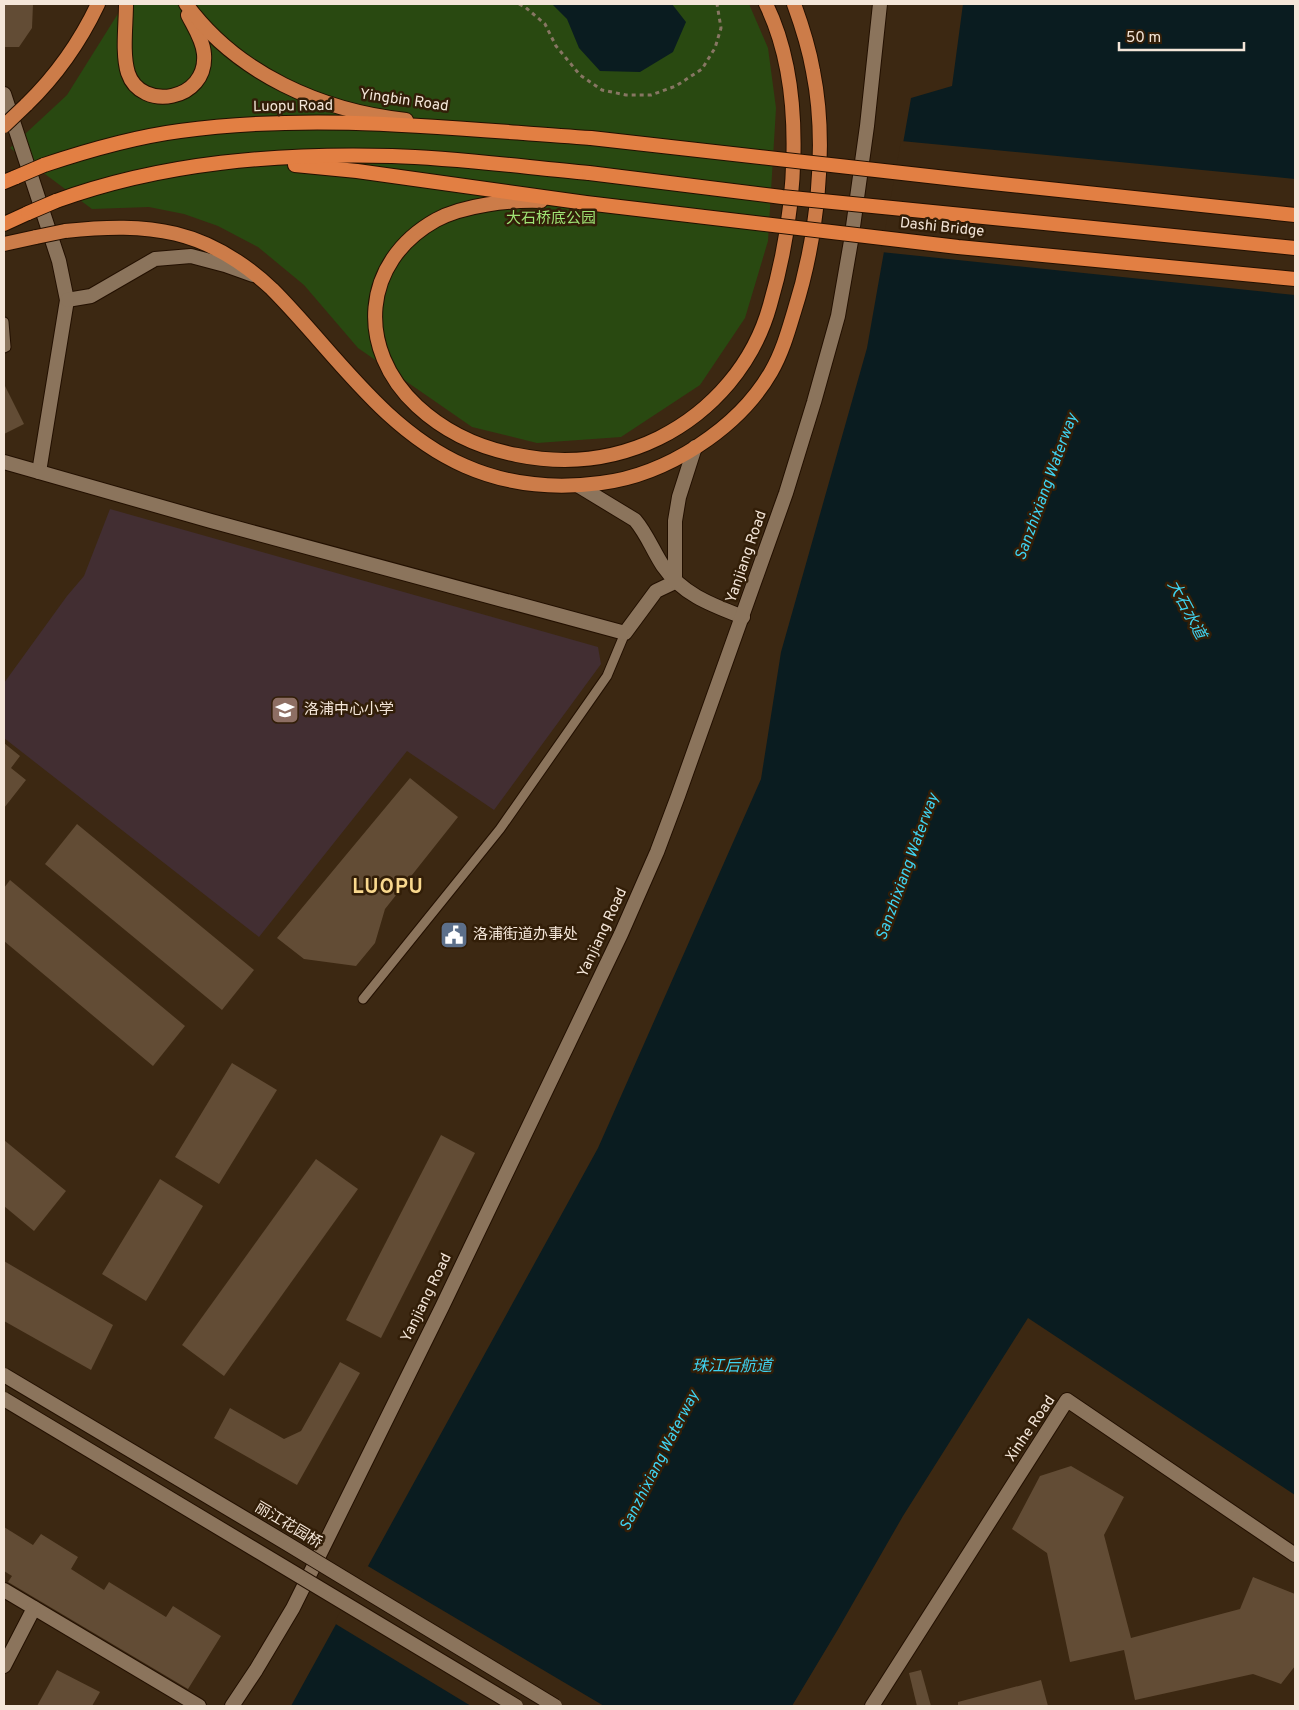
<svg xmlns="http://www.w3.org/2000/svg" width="1299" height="1710" viewBox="0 0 1299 1710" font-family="Overpass,'Noto Sans SC',sans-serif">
	<rect width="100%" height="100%" fill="#3c2812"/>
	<path fill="#422e32" d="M110,509l488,138 3,17 -107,146 -87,-59 -148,186 -255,-199v-55l63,-87 17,-20z"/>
	<path fill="#294911" d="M124,4h625l19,44 8,60 -8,133 -23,77 -45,67 -79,52 -84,6 -65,-16 -114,-79 -54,-63 -46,-38 -40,-21 -34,-12 -35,-7 -57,2 -82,-61 57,-53z"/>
	<g fill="#0a1c20">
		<path d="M552,4h120l14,18 -13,30 -33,20 -40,-1 -21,-23 -12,-29z"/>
		<path d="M963,4h332v1491l-267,-177 -125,198 -66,115 -45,75h-501l307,-558 163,-369 20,-127 86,-304 44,-250 41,-12z"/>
	</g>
	<g fill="#3c2812">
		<path d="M901,141l394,38v116l-414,-43z"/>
		<path d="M366,1565l238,141h-133l-137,-83z"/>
	</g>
	<g fill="#624c35">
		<path d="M4,4h29l-1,24 -13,19h-15z"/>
		<path d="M4,384l20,40 -20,10z"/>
		<path d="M4,743l16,13 -9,12 15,12 -22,28z"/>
		<path d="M410,778l48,39 -73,92 -10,34 -19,23 -52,-7 -27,-21z"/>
		<path d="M77,824l177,146 -32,40 -177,-146z"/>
		<path d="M10,880l175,146 -32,40 -149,-125v-53z"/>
		<path d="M232,1063l45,27 -58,94 -44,-27z"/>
		<path d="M441,1135l34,18 -94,185 -35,-18z"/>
		<path d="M4,1140l62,51 -32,40 -30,-25z"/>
		<path d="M316,1159l42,30 -134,187 -42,-31z"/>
		<path d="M160,1179l43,27 -57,95 -44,-27z"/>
		<path d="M4,1261l109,64 -22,45 -87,-49z"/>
		<path d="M340,1362l20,11 -63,112 -83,-47 16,-30 54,31 17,-8z"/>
		<path d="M1071,1466l53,31 -20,38 27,103 109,-29 13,-32 42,17v72l-14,18 -28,-10 -118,26 -11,-50 -54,12 -23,-109 -35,-24 28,-53z"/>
		<path d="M4,1527l29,18 8,-11 37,23 -7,12 33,21 5,-8 57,35 7,-11 48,30 -33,53 -180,-107 4,-6 -8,-5z"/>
		<path d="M57,1670l43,22 -8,14h-55z"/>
		<path d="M921,1670l10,36h-14l-8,-33z"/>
		<path d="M1041,1680l7,26h-90v-4z"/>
	</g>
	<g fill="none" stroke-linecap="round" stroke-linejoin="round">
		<defs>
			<g id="service">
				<path d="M4,322l2,25 -2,1"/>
				<path d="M363,999l137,-170 107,-153 18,-43"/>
			</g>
			<g id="minor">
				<path d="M4,94l55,167 8,39 -28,172"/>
				<path d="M67,300l24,-4 64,-37 36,-3 34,9 28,10"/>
				<path d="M4,462l207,59 414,112 31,-42 19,-9"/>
				<path d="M4,1590l195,116"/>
				<path d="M4,1666l30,-58"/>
				<path d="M872,1706l195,-306 228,155"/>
			</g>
			<g id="tertiary">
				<path d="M579,486l56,34c12,14 18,31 28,46 20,29 49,39 80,51"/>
				<path d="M675,582v-61l4,-24 16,-50"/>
				<path d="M232,1706l24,-36 37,-62 149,-301 179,-373 36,-82 21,-56 108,-303 28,-91 24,-86 13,-75 16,-115 13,-122"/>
			</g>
			<g id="primary">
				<path d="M126,4c0,20 -4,50 2,69 13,39 80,28 76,-19 -1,-14 -10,-27 -16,-39"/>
				<path d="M186,4c51,70 136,107 220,116"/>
				<path d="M26,105c30,-29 54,-63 72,-101"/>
				<path d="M541,201c-32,-1 -77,4 -105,19 -75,42 -80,129 -19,186 28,26 63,42 100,49 49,10 97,5 142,-17 54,-27 95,-75 111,-133 26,-89 38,-215 -4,-301"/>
				<path d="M65,231c84,-9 142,-3 207,58 61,61 111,141 193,177 43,19 90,23 136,17 65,-8 137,-54 170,-111 11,-19 17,-40 23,-60 23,-72 34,-167 19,-241 -4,-23 -11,-45 -19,-67"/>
				<path d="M4,244l32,-7"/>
			</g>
			<g id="trunk">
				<path d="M44,165c45,-15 90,-28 136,-34 137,-19 275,-2 411,7"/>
				<path d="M295,165l62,6 229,32"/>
				<path d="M4,182l12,-5"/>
				<path d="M56,201c107,-39 222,-48 336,-45 66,2 131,11 197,17"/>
				<path d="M4,224l24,-11"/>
			</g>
		</defs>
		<use href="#service" stroke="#231000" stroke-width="11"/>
		<use href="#minor" stroke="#231000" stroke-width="16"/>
		<use href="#tertiary" stroke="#231000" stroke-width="16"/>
		<use href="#primary" stroke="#231000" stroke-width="16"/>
		<use href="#trunk" stroke="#231000" stroke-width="16"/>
		<path stroke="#877663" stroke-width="3" stroke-dasharray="4 4" stroke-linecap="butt" d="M519,4l6,3 20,17 11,22 24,29 22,15 24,5h25l25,-9 26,-17 13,-21 6,-20 -4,-24"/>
		<use href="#service" stroke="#8b745c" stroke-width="9"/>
		<use href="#minor" stroke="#8b745c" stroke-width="14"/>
		<use href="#tertiary" stroke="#8b745c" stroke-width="14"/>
		<use href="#primary" stroke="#cc7c49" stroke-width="14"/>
		<use href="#trunk" stroke="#e27f43" stroke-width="14"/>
		<defs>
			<g id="tertiary-bridge">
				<path d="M4,1375l282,168 269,163"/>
				<path d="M4,1399l512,307"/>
			</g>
			<g id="primary-bridge">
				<path d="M4,126l22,-21"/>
				<path d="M36,237l29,-6"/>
			</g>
			<g id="trunk-bridge">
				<path d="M591,138l382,43 322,34"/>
				<path d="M589,173l193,24 513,51"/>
				<path d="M16,177l28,-12"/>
				<path d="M586,203l372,44 337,32"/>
				<path d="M28,213l28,-12"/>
			</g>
		</defs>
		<use href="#tertiary-bridge" stroke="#231000" stroke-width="16" stroke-linecap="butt"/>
		<use href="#primary-bridge" stroke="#231000" stroke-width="16" stroke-linecap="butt"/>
		<use href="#trunk-bridge" stroke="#231000" stroke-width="16" stroke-linecap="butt"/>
		<use href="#tertiary-bridge" stroke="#8b745c" stroke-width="14"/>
		<use href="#primary-bridge" stroke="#cc7c49" stroke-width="14"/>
		<use href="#trunk-bridge" stroke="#e27f43" stroke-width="14"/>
	</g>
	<defs>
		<symbol id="school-square" viewBox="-11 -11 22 22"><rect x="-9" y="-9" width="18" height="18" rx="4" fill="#8d6e63" stroke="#321e08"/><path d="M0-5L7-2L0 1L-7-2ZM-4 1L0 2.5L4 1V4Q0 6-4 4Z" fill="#fff"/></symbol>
		<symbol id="civic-square" viewBox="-11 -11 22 22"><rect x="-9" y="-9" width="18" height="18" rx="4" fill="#5c6f8a" stroke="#321e08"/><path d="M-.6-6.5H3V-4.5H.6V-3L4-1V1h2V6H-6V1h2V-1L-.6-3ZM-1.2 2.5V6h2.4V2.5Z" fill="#fff"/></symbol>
	</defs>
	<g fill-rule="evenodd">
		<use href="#school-square" x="269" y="694" width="32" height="32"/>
		<use href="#civic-square" x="438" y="919" width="32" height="32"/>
	</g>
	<g text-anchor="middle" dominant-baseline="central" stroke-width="5" stroke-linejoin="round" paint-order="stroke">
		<g font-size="15" fill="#f4e6d9" stroke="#321e08">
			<text transform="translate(404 101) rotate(8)">Yingbin Road</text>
			<text transform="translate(293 107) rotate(-1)">Luopu Road</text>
			<text transform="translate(942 228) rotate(6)">Dashi Bridge</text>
			<text transform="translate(747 557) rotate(-71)">Yanjiang Road</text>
			<text transform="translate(603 933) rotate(-65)">Yanjiang Road</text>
			<text transform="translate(427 1298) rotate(-64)">Yanjiang Road</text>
			<text transform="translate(1031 1429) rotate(-56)">Xinhe Road</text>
			<text transform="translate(288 1526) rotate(31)">丽江花园桥</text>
		</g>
		<g font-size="15" fill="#9fe374" stroke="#321e08">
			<text x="551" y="219">大石桥底公园</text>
		</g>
		<g font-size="15" fill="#f4e6d9" stroke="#321e08" text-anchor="start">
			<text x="304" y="710">洛浦中心小学</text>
			<text x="473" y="935">洛浦街道办事处</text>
		</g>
		<g font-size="16" font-style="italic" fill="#3fd3f1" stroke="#321e08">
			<text transform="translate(1047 487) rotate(-70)">Sanzhixiang Waterway</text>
			<text transform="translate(1186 610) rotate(62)">大石水道</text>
			<text transform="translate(908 867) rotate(-70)">Sanzhixiang Waterway</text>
			<text x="732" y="1367">珠江后航道</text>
			<text transform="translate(660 1461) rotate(-63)">Sanzhixiang Waterway</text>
		</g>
		<g font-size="20" font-weight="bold" letter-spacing="1" fill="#f9d88e" stroke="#321e08">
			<text x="388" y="888">LUOPU</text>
		</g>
	</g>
	<rect width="1299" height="1710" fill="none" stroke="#f4e6d9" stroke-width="10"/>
	<path d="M1119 42v8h125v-8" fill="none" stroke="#f4e6d9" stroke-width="2.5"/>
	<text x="1126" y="42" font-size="15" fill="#f4e6d9" stroke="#321e08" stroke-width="4" paint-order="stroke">50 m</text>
</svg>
